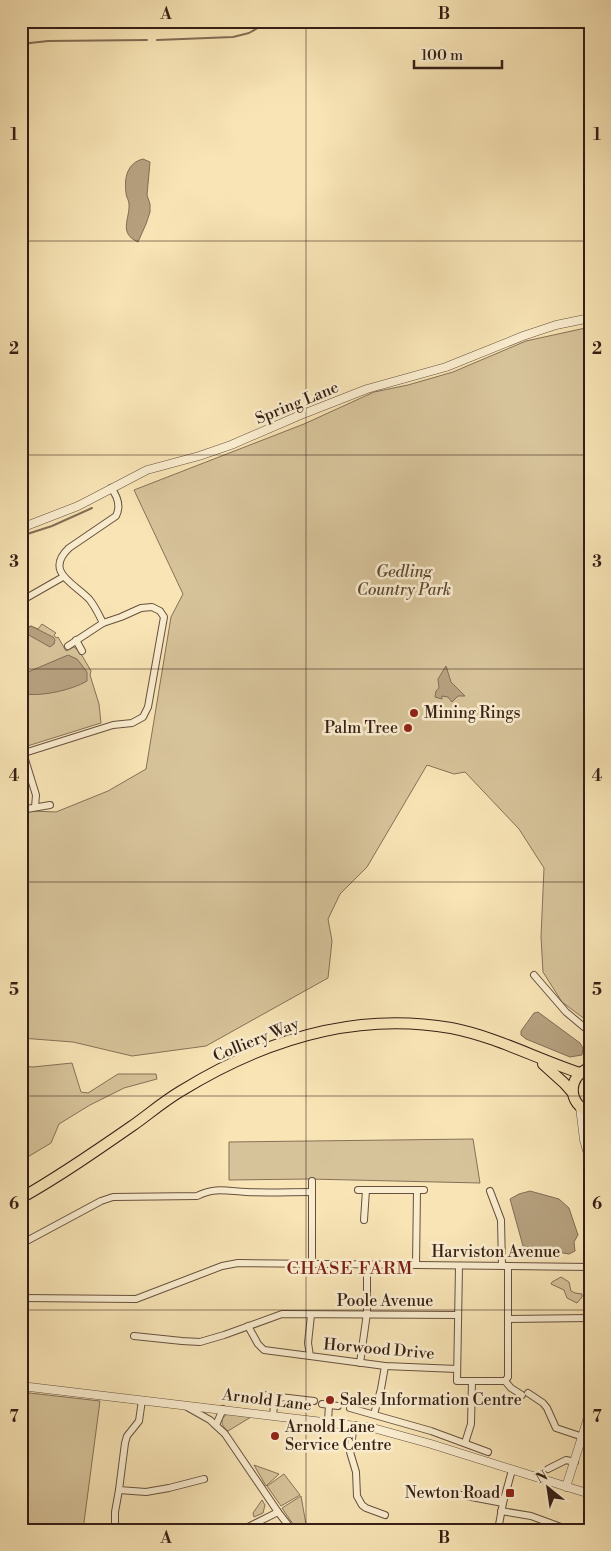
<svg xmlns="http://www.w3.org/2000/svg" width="611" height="1551" viewBox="0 0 611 1551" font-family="'Libre Bodoni',serif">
	<rect width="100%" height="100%" fill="#f8e4b5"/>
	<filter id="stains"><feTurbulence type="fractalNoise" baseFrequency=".004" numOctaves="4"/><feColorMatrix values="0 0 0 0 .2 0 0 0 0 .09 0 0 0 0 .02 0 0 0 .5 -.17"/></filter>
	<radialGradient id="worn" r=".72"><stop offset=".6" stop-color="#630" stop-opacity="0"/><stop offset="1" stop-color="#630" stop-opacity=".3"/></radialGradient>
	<g fill="#d7c39a" stroke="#867158">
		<path d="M590,327v696l-28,-21 -19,-30 -2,-35 3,-69 -25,-39 -54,-57 -11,2 -27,-9 -60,102 -27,27 -12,25 4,22 -4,37 -122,68 -74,10 -59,-14 -52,-4v-224l11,-3 24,1 52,-21 38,-22 25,-152 12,-23 -49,-104 170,-66 70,-32 34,-7 45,-13 73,-31z"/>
		<path d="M21,618l7,9 3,-1 7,3 4,-5 14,9 -2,2 2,3 2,-1 8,14 8,-4 6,5 11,19 -1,4 9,29 2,19 -80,25z"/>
		<path d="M72,1063l9,29 7,1 30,-19h38l1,5 -33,9 -34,17 -31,19 -8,19 -30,18v-95l12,1z"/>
		<path d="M473,1139l7,44 -171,-4 -80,1v-38z"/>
		<path d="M561,1277l8,5 2,9 4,2 7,1v3l-5,6 -10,-5 -3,-8 -13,-6 1,-2z"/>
		<path d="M21,1392l79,9 -17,129h-62z"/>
		<path d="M228,1414l23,3 -23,14c-7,-5 -9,-13 0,-17z"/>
		<path d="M254,1465l25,9 -13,12z"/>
		<path d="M284,1474l16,21 -19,11 -14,-20z"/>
		<path d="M301,1496l6,34h-10l-15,-22z"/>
		<path d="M262,1500l3,5 -2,8 -9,4 -1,-4z"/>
	</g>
	<g fill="#b6a17f" stroke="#826d55">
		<path d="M143,159l7,3 -3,33 3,9v8l-4,12 -8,18c-20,-9 -8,-23 -9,-38 0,-4 -3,-7 -3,-11 -2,-15 1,-30 17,-34z"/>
		<path d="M31,626l22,11 2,3 -1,4 -4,3 -23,-13v-5z"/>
		<path d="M68,655l9,4 10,13v9c-15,9 -49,17 -66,12v-18z"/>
		<path d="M446,666l5,16 14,14h-7l-6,6 -4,-5 -6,-1v3l-7,-2 1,-6 3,-3 -1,-9z"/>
		<path d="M538,1012l42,31 3,5 -1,7 -12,2 -44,-18 -5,-4v-4l13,-18z"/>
		<path d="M530,1191l29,8 10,9 9,27 -4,7 1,9 -6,3 -46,-8 -13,-47 9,-5z"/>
	</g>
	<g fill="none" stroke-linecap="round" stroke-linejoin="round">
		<g stroke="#826d55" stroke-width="2">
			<path d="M157,40l76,-3 16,-4 21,-12"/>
			<path d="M21,44l27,-3 99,-1"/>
			<path d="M21,536l31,-10 40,-18"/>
		</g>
		<defs>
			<g id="minor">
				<path d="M21,601l42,-24"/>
				<path d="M21,610l4,6"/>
				<path d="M103,623c-4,-8 -8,-17 -14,-24 -15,-16 -45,-27 -20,-51l47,-32c5,-10 2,-19 -5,-28"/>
				<path d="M76,640l6,11"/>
				<path d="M23,753l13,42 -1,12"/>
				<path d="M21,754l92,-29 19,-2 11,-6 5,-10 16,-90 -4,-6 -8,-4 -11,1 -20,9 -18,6 -35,23"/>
				<path d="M21,810l29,-5"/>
				<path d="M534,975l32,37 24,20"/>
				<path d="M358,1190h66"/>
				<path d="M490,1191l11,29 1,46"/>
				<path d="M364,1220l2,-30"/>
				<path d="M21,1244l80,-43 12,-4 84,-1c17,-9 30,-5 49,-4 22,1 44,0 66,0"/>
				<path d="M312,1264v-83"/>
				<path d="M416,1265l1,-75"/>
				<path d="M459,1266l-2,115h48l3,-4v-111"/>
				<path d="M21,1298l115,1 86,-33 16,-3 352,4"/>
				<path d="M311,1315l-3,28 2,13 75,10 72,3"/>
				<path d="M508,1319l82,-1"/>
				<path d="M248,1326l10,18 6,6 46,6"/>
				<path d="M134,1336l48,5 18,1 24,-7 58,-21 176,1"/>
				<path d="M360,1363l7,-50v-49"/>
				<path d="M505,1381l6,7 11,7"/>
				<path d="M528,1393l15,10 4,5 9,20 27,9"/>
				<path d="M263,1395l51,6"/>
				<path d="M142,1400l-3,21 -12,15 -2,7 -6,47 27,2 23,-4 35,-9"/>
				<path d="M322,1404l16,2"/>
				<path d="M187,1407l23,13 15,14 53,78 14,18"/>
				<path d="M350,1408l81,23 57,21"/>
				<path d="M374,1414l7,-25 4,-23"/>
				<path d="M273,1415l2,-18"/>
				<path d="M328,1421l1,-16"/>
				<path d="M216,1425l7,-16"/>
				<path d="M354,1425l-4,27 6,20 1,24 5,9 4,3 19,7"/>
				<path d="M465,1443l6,-19 1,-43"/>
				<path d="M548,1469l18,-9 9,2"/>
				<path d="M445,1492l58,11"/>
				<path d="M501,1511l30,5 38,14"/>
				<path d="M115,1530v-18l4,-22"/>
				<path d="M242,1530l36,-18"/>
				<path d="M498,1530l5,-27 9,-33"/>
			</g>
			<g id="tertiary">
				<path d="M21,528l57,-22 69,-36 52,-14 32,-11 67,-29 69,-27 79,-22 77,-31 33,-11 34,-7"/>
				<path d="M580,1107l4,33 6,21"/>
				<path d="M21,1386l352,42 58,16 159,50"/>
				<path d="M566,1487l21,-66 3,-20"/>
			</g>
			<g id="primary">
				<path d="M543,1064l21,19 8,9"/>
				<path d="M590,1068c-23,7 -23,37 0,44"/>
				<path d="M21,1198c39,-22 75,-47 111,-72 17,-12 32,-25 49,-35 83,-51 173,-80 270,-63 46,9 86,31 129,45"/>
			</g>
		</defs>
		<use href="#minor" stroke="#66503e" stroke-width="8"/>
		<use href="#tertiary" stroke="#66503e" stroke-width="9"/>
		<use href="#primary" stroke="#351f16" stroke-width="12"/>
		<use href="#minor" stroke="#faedcf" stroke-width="6"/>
		<use href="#tertiary" stroke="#faedcf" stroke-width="8"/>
		<use href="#primary" stroke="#f8e4b5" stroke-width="10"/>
	</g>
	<path fill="none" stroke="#351f16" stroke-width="1" stroke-opacity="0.55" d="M306,21v1509M21,241h569M21,455h569M21,669h569M21,882h569M21,1096h569M21,1310h569"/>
	<g fill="#8f2418" stroke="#faedcf" stroke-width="2">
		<circle cx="414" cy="713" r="5"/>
		<circle cx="408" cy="728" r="5"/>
		<circle cx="330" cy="1400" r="5"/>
		<circle cx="275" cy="1436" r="5"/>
		<rect x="505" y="1488" width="10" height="10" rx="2.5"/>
	</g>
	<g text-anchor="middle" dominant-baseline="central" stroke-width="5" stroke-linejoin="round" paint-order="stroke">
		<g font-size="16" fill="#351f16" stroke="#faedcf">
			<text transform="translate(297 403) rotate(-22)">Spring Lane</text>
			<text transform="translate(256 1040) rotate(-22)">Colliery Way</text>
			<text x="496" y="1252">Harviston Avenue</text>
			<text x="385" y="1301">Poole Avenue</text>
			<text transform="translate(379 1349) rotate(5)">Horwood Drive</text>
			<text transform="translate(267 1400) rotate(7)">Arnold Lane</text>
		</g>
		<g font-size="16" font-style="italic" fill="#5e4837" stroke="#faedcf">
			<text x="404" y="572">Gedling<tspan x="404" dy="18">Country Park</tspan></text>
		</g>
		<g font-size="16" fill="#351f16" stroke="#faedcf" text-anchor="start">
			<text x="424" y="713">Mining Rings</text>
			<text x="398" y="728" text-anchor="end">Palm Tree</text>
			<text x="340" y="1400">Sales Information Centre</text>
			<text x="285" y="1427">Arnold Lane<tspan x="285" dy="18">Service Centre</tspan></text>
			<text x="500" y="1493" text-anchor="end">Newton Road</text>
		</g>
		<g font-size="18" letter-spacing="1" fill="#7a1f14" stroke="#faedcf">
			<text x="350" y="1268">CHASE FARM</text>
		</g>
	</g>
	<rect width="611" height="1551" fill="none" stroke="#f8e4b5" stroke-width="55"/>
	<g transform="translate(548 1488) rotate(330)" stroke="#faedcf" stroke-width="4" paint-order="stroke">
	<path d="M0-4L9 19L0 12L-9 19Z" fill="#351f16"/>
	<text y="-8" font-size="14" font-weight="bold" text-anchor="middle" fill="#351f16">N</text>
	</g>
	<path d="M414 60v8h88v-8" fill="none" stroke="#351f16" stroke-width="2.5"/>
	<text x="421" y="60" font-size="15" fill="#351f16" stroke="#faedcf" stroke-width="4" paint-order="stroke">100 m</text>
	<rect x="28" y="28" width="556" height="1496" fill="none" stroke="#351f16" stroke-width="2"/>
	<g font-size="16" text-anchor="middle" font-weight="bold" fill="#351f16">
		<text x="166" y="19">A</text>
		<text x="444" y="19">B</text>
		<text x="14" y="140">1</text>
		<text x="597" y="140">1</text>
		<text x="14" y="354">2</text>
		<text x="597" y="354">2</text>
		<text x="14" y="567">3</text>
		<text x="597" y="567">3</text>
		<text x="14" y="781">4</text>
		<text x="597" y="781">4</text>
		<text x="14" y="995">5</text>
		<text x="597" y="995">5</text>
		<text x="14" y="1209">6</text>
		<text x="597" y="1209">6</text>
		<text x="14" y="1422">7</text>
		<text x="597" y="1422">7</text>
		<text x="166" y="1543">A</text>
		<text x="444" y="1543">B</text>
	</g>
	<rect width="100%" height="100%" filter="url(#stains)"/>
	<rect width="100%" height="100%" fill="url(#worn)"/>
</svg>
